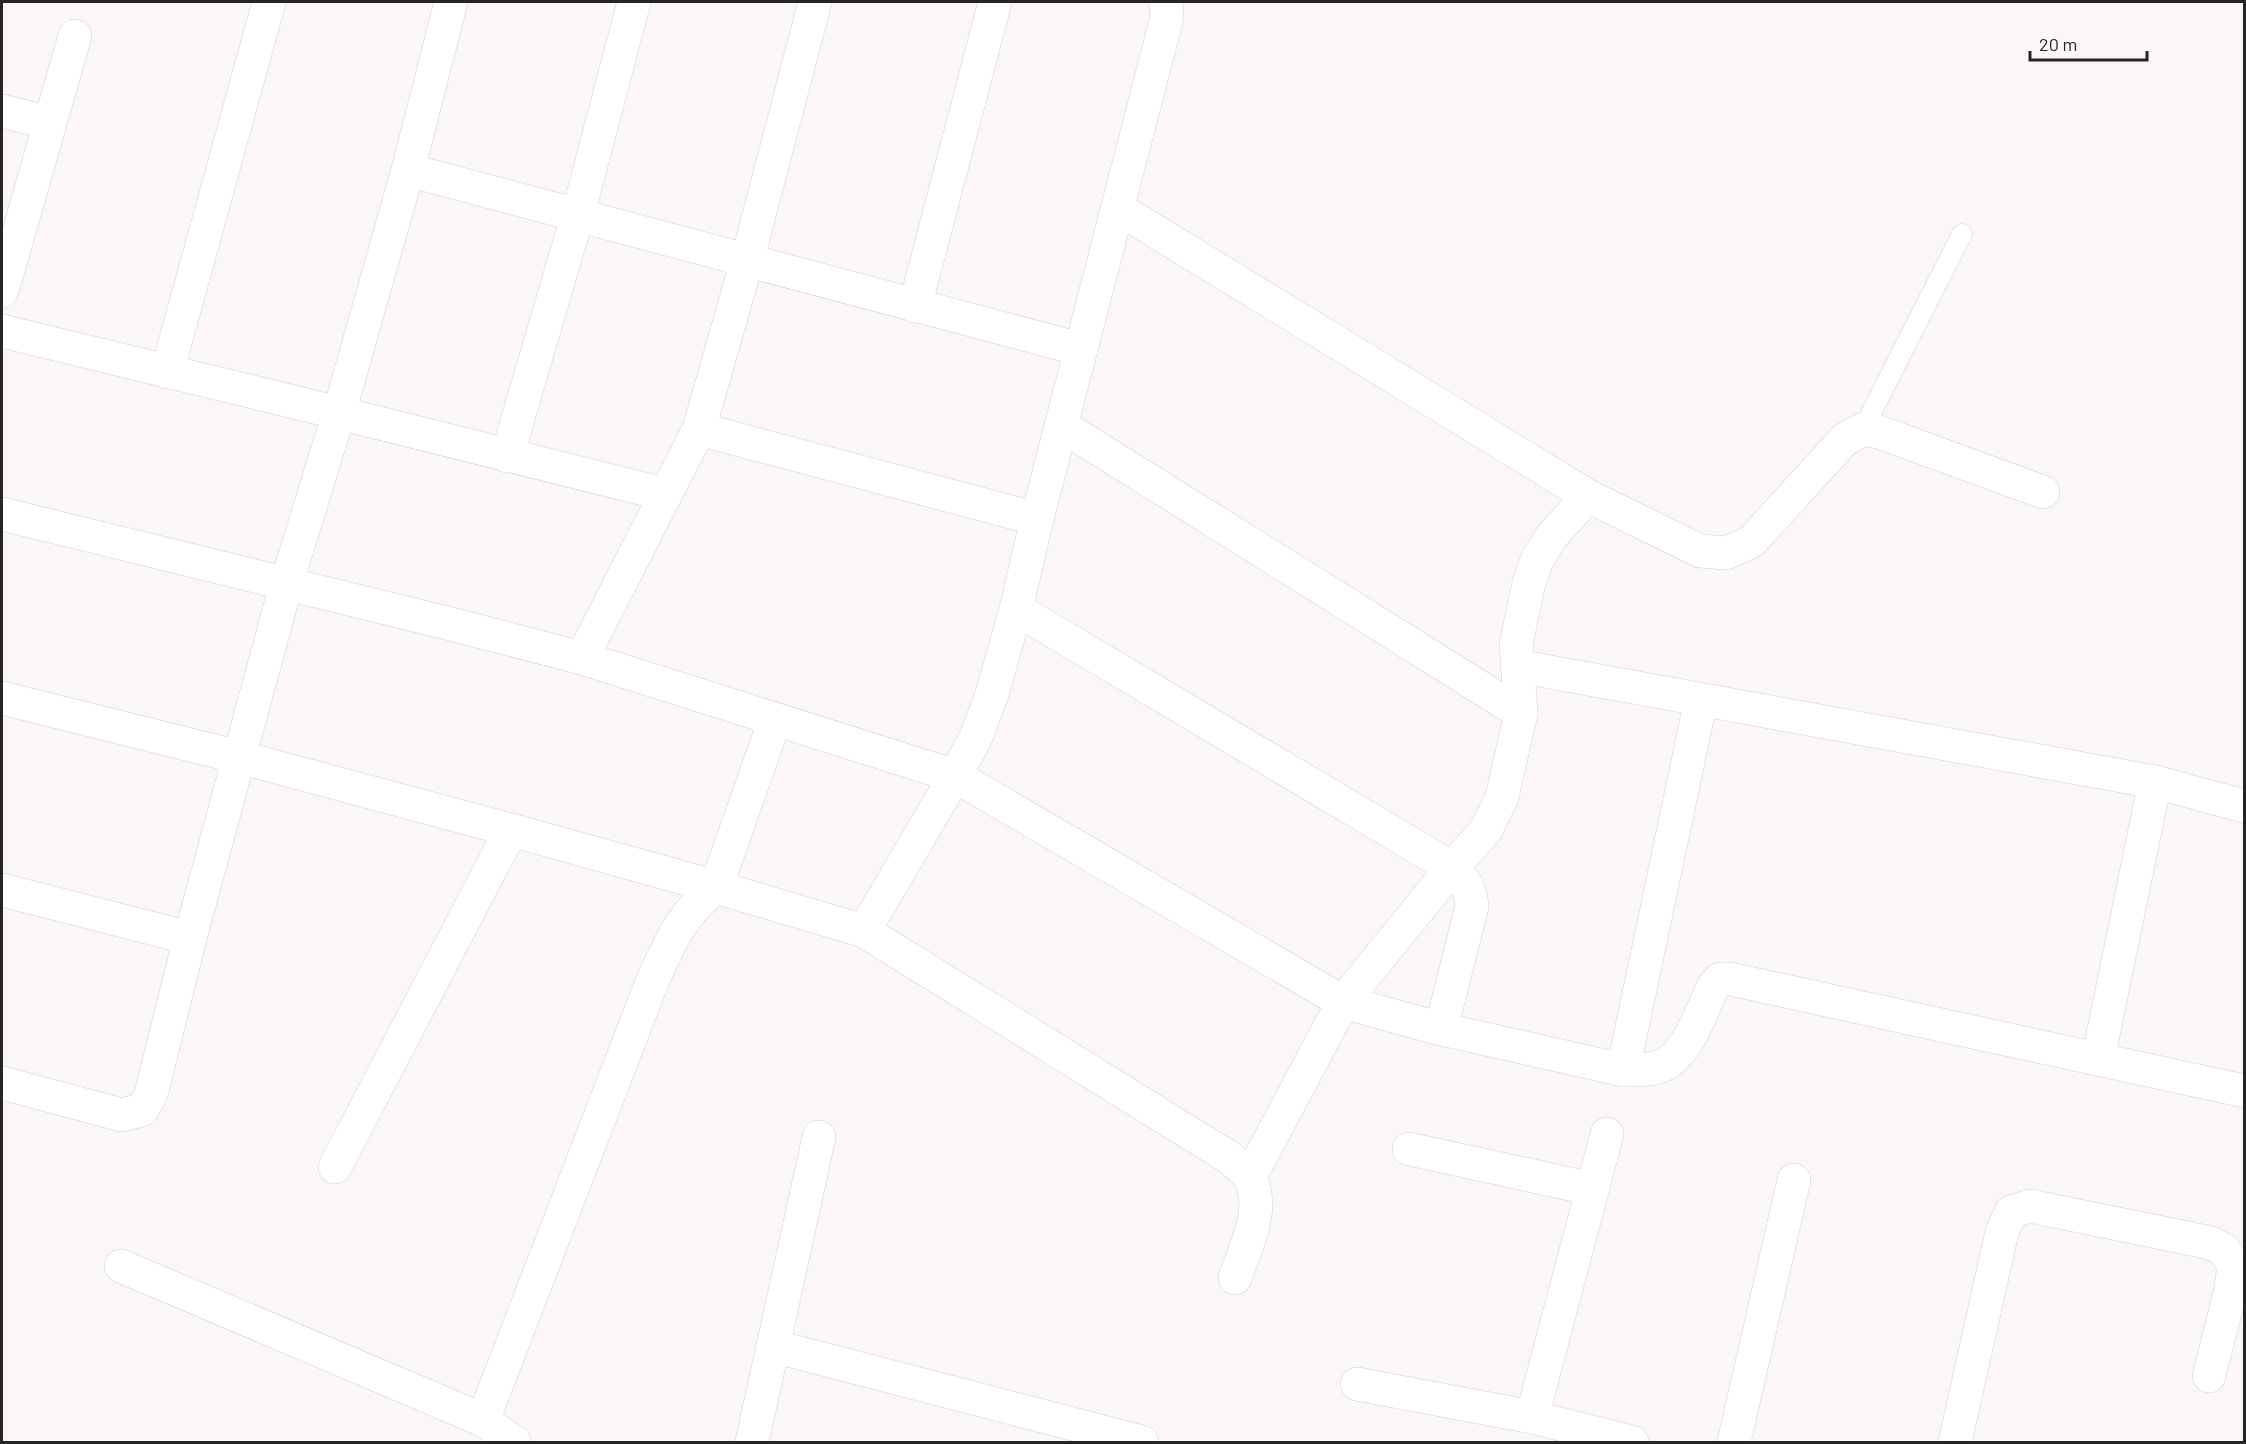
<svg xmlns="http://www.w3.org/2000/svg" width="2246" height="1444" viewBox="0 0 2246 1444" font-family="Barlow,sans-serif">
	<rect width="100%" height="100%" fill="#fbf7f8"/>
	<g fill="none" stroke-linecap="round" stroke-linejoin="round">
		<defs>
			<path id="lane" d="M1863,429l99,-195"/>
			<g id="street">
				<path d="M451,2l-43,168 -69,243 325,81"/>
				<path d="M2,111l48,12"/>
				<path d="M408,170l672,179"/>
				<path d="M1119,209l469,287 112,55 26,2 25,-11 93,-102 19,-11 16,3 164,60"/>
				<path d="M2,291l73,-255"/>
				<path d="M915,306l80,-304"/>
				<path d="M2,331l337,82 -53,172 -96,353 -39,156 -9,16 -20,5 -120,-32"/>
				<path d="M167,372l102,-370"/>
				<path d="M1062,426l459,287"/>
				<path d="M699,429l338,90"/>
				<path d="M507,456l71,-242 56,-212"/>
				<path d="M2,514l445,109 135,35 373,118 388,226 98,27 182,41c16,0 33,1 47,-9 19,-13 33,-53 43,-74l7,-8h10l514,112"/>
				<path d="M1016,609l436,259c13,13 18,19 20,38l-31,123"/>
				<path d="M582,658l117,-229 48,-168 68,-259"/>
				<path d="M1517,666l638,116 89,24"/>
				<path d="M2,698l237,59 272,73 205,57 148,44 366,227c6,6 16,13 20,20 16,32 -5,70 -15,100"/>
				<path d="M2,890l188,48"/>
				<path d="M864,931l91,-155 21,-39 16,-43 24,-85 21,-90 129,-498 1,-12 -2,-7"/>
				<path d="M2098,1059l57,-277"/>
				<path d="M1623,1070l78,-370"/>
				<path d="M1409,1149l184,40"/>
				<path d="M335,1167l176,-337"/>
				<path d="M1250,1177l93,-175 109,-134 34,-38 16,-33 19,-84 -5,-69 13,-61 8,-23 14,-23 37,-41"/>
				<path d="M121,1266l362,154"/>
				<path d="M773,1346l369,96"/>
				<path d="M1357,1384l175,33 100,25"/>
				<path d="M1532,1417l75,-283"/>
				<path d="M514,1442l-31,-22 169,-438c19,-41 27,-65 64,-95l59,-167"/>
				<path d="M752,1442l67,-305"/>
				<path d="M1734,1442l60,-262"/>
				<path d="M1955,1442l47,-210 9,-20 19,-6 181,37 13,7 10,15 -3,24 -22,87"/>
			</g>
		</defs>
		<use href="#lane" stroke="#d2cecf" stroke-width="21"/>
		<use href="#street" stroke="#d2cecf" stroke-width="34"/>
		<use href="#lane" stroke="#fff" stroke-width="20"/>
		<use href="#street" stroke="#fff" stroke-width="33"/>
	</g>
	<rect width="2246" height="1444" fill="none" stroke="#262525" stroke-width="6"/>
	<path d="M2030 51v9h117v-9" fill="none" stroke="#262525" stroke-width="3"/>
	<text x="2039" y="51" font-size="18" fill="#262525" stroke="#fbf7f8" stroke-width="4.5" paint-order="stroke">20 m</text>
</svg>
